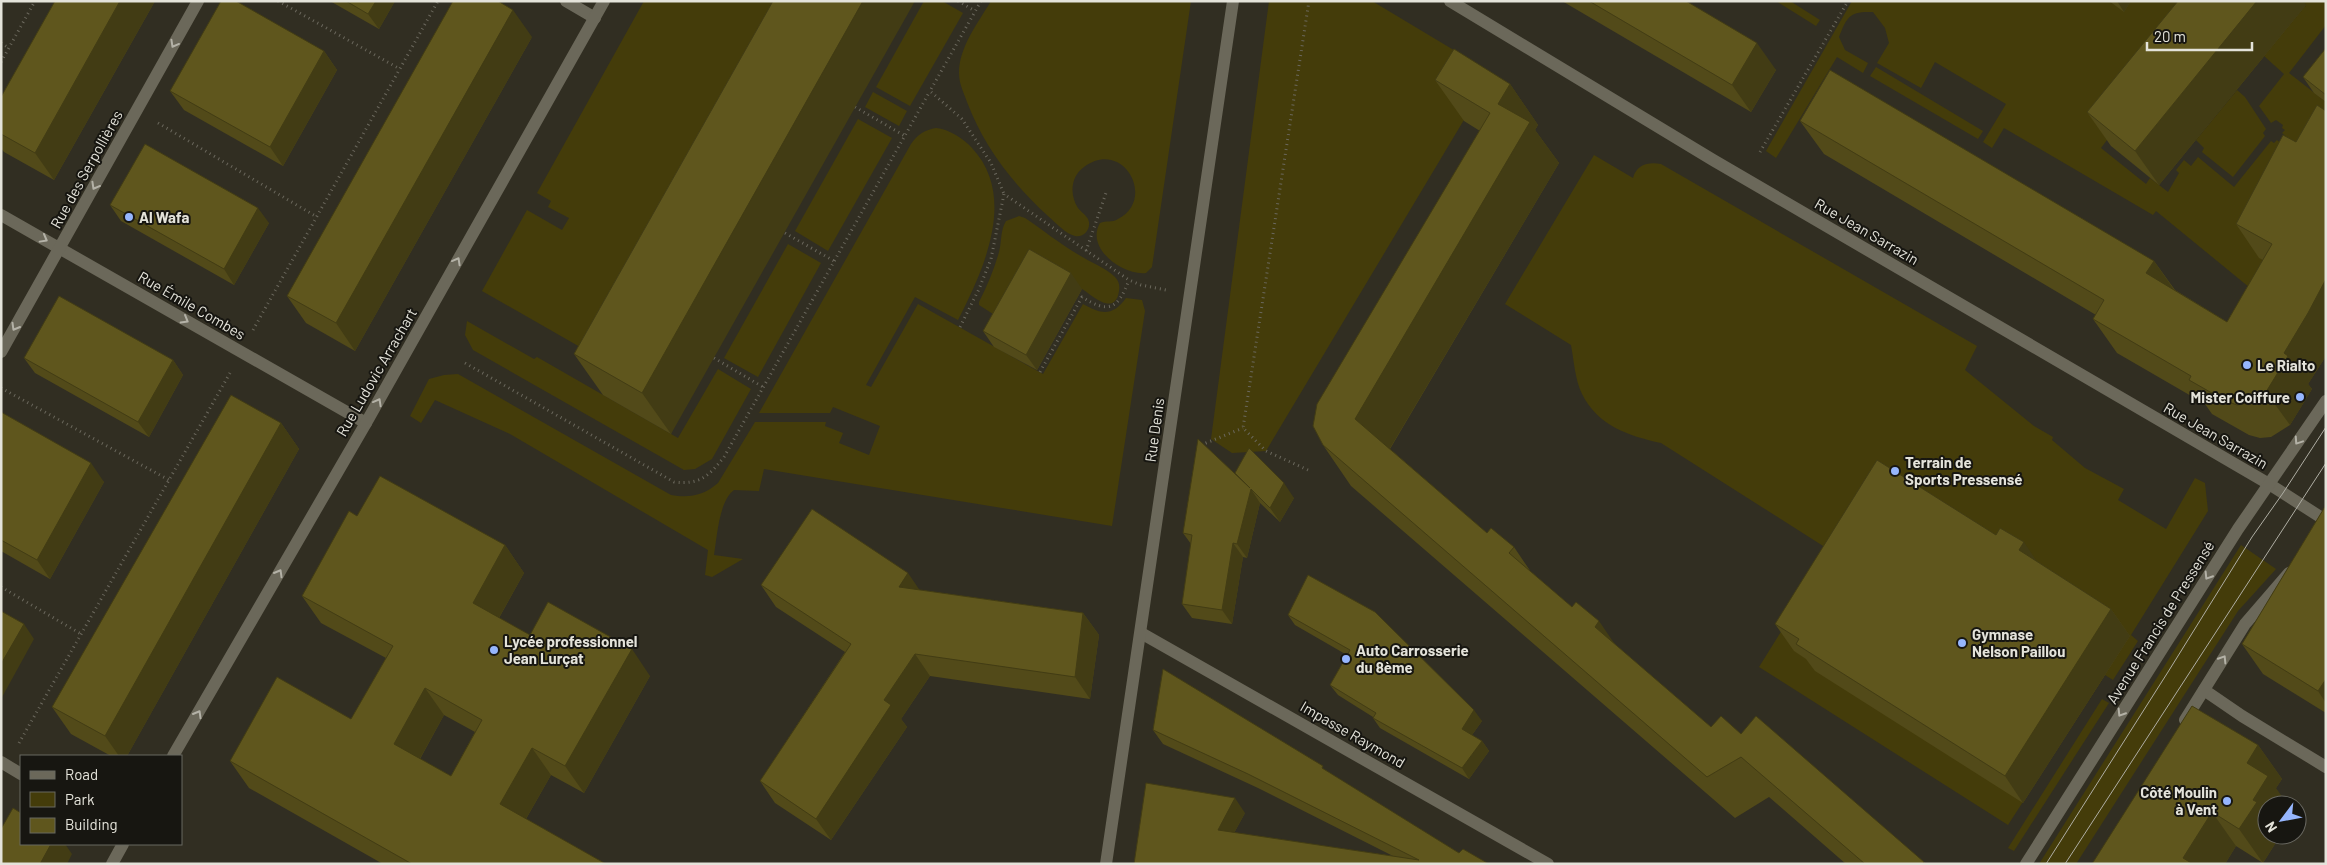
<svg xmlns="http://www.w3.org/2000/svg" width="2327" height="865" viewBox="0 0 2327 865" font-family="Barlow,sans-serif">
	<rect width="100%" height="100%" fill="#312e22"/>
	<g fill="#443c0a">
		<path d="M644,1h170l-213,358 -119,-68 45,-81 35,20 7,-12 -21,-11 3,-6 -14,-8z"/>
		<path d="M924,1h18l21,12 -53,93 -34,-19z"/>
		<path d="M991,1h200l-39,266 -6,6c-23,3 -61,-25 -46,-50 6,-3 12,0 18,-4 39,-20 5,-81 -34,-52 -13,9 -15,27 -6,41 3,4 8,7 10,11 4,8 -3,19 -13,17 -9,-2 -20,-14 -27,-20 -35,-32 -64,-69 -81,-114 -3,-9 -8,-18 -8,-29 0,-26 19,-50 32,-72z"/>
		<path d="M1269,1h103l120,72 -226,378 -34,2 -21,-14z"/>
		<path d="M1776,1h14l30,19 -4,6z"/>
		<path d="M1852,1h257l15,10 7,-10h99l-108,119 -21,28 45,36 4,-6 18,14 11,-19 -3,-3 8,-10 7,6 7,-9 36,30 37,-46 3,2 3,-3 35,31 -6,-3 -47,89 37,21 -19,32 -121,-99 -3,4 -149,-87 -12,20 -9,-6 23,-38 -71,-42 -14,26 -44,-25 12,-20 -4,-15 -12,-16c-24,-1 -26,5 -34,25l6,13 23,13 -5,10 -26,-16 -61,101 -10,-7z"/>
		<path d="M2301,1h25v24l-37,48 37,29v61l-11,-1 -33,-29 3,-3 -3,-2 1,-3 -7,-5 -5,3 -12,-17 25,-32 -20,-18 42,-51z"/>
		<path d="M1876,67l107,64 -5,8 -108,-63z"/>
		<path d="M2237,90l8,7 21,32 -3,4 2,3 -32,41 -31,-25 2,-4 -8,-8z"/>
		<path d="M873,92l34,19 -8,15 -34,-19z"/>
		<path d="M858,119l34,19 -64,113 -33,-20z"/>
		<path d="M936,128c13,1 28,11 36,20 46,49 11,123 -14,172l-43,-23 -49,88 5,2 47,-83 125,70 40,-70c19,11 30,12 43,-6l16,2 3,11 -33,215 -348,-57 -5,22 -25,-1c-15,11 -17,47 -20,65l29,4 -31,18 -7,-2 3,-25 -198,-116 -75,-34 -14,23 -11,-7 19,-37 15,-4 14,-1 213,121c18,3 32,1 47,-12l37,-61h71l-1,4 18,7 -4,10 30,12 11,-29 -47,-19 -3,6h-71l152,-269c7,-10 14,-14 25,-16z"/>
		<path d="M1594,155l39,23c4,-14 15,-16 28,-14l316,182 -12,24 69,56 19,11 -1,3 33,28 39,21 -6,11 48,29 29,-51 10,5 3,28 -77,124 7,6 -25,39 -8,-5 -97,150 -249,-158 72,-116 -170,-108c-32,-7 -63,-17 -79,-49 -7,-14 -8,-33 -11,-49l-66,-41z"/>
		<path d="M1019,216l6,2c18,12 35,26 54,37 11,7 27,13 36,22 4,4 5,9 4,14 -4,28 -31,1 -37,-2l-75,34 -28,-18v-3c8,-16 15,-32 20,-50 3,-11 1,-21 7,-31z"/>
		<path d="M788,244l33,19 -63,114 -34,-19z"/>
		<path d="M467,321l67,38 3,-2 141,81 40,-69 33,20 -39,70 -17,10 -11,1 -211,-120 -8,-15z"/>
		<path d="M2241,545l35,24 -38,42 -162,253h-37z"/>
		<path d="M2102,699l7,4 -95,148 -6,-3z"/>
	</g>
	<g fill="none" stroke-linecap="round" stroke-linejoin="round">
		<g stroke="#6b685d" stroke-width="3" stroke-dasharray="1 4" stroke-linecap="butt">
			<path d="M278,1l122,68"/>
			<path d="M958,1l17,10"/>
			<path d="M981,1l-51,90 32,28 29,44 13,31"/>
			<path d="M1,43l8,5"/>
			<path d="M1,62l34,-61"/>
			<path d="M855,107l50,29"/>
			<path d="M158,123l159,94"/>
			<path d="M1760,152l88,-151"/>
			<path d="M785,233l49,28"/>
			<path d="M1086,251l21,-61"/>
			<path d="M960,327l19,-38 12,-30 13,-65 125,86 12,5 25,5"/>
			<path d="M253,330l185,-329"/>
			<path d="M714,358l49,29"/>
			<path d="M465,363l209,119c26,3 35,-6 50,-25l206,-366"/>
			<path d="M1040,372l42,-75c27,17 36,12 47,-17"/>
			<path d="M1,388l168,92"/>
			<path d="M1201,445l42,-17"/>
			<path d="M1308,470l-42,-19 -23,-23 66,-427"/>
			<path d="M1,587l80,47"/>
			<path d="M19,743l211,-370"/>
		</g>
		<path stroke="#6b685a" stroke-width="12" d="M2204,690l38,26 84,51"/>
		<g stroke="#6b685a" stroke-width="12">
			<path d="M566,1l29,17"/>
			<path d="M1450,1l263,159 556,324"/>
			<path d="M1,215l365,208"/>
			<path d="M1,352l197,-351"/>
			<path d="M1141,633l407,231"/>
			<path d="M173,756l193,-333 238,-422"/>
			<path d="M1,762l20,12"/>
			<path d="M112,864l11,-20"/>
			<path d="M1106,864l127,-863"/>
		</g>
		<g stroke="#6b685a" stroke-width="12">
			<path d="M2269,484l53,34"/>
			<path d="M2185,720l60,-96 44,-51"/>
			<path d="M2026,864l212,-335 88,-128"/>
		</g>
		<g stroke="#afaea4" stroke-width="1">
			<path d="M2046,864l122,-192 84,-135 31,-44 43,-66"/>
			<path d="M2065,864l261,-401"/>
		</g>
	</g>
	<g fill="#524a19" fill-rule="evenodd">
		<path d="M55,1h100l-101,179 -50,-28 -3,-4v-51z"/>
		<path d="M330,1h65l-16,28z"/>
		<path d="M773,1l-102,433 -68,-39 -29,-41z"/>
		<path d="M1562,1h124l90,69 -25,42z"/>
		<path d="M2109,1h22l-7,11z"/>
		<path d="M2306,5l-147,180 -48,-39 -24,-34z"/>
		<path d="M532,37l-177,314 -49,-28 -19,-27z"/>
		<path d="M2326,48v54l-12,-9 -11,-16z"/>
		<path d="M324,51l13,19 -54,96 -99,-56 -14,-19z"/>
		<path d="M1435,80l75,4 28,41 -3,5 24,33 -169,286 97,84 27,14 17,25 180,155 30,7 183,128 2,2h-80l-77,-67 -34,21 -384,-332 -28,-41 157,-314 -16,-10z"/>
		<path d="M2326,111v245l-18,28 4,5 -22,36 -19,12 -11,1 -11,-3 -37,-21 -7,-10 -88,-51 -24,-34 3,-4 -272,-161 -24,-33 354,140 21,29 52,32 36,-62 -4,-2 -23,-34 60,-82z"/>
		<path d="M110,205l159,18 -35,62 -113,-64z"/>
		<path d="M1082,289l-45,81 -43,-23 -11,-16z"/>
		<path d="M24,358l149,2 10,15 -34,62 -114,-64z"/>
		<path d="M1,412l103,70 -54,97 -49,-28z"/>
		<path d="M281,423l18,26 -172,307h-16l-40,-22 -19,-27z"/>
		<path d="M1236,475l58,23 -14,24 -20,-19 -13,55 -4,-1 -11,67 -40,-6 -10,-14 9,-60 -8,-11z"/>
		<path d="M2326,505v208l-63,-39 -21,-30z"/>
		<path d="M357,516l148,29 19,28 -25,45 31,17 120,41 -66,117 -33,-18 -25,44 80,45h-223l-134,-76 -19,-27 121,-42 35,-61 -65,-35 -19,-27zM444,715l31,17 -24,44 -31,-17z"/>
		<path d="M2037,562l74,47 19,27 -107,167 -208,-132 -9,-12 -12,-8 -19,-27z"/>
		<path d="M761,585l159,5 163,23 16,22 -9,64 -160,-23 -29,43 6,8 -76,113 -56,-37 -15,-22 85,-129 -69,-45z"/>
		<path d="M1288,615l194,106 -10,14 10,6 7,10 -20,28 -89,-51 -7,-10v-1l-35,-22 -8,-10 17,-30 -52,-30z"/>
		<path d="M1153,730l175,42 131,81 30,11h-355l111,-51 -11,20 159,23 -135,-68 -95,-44z"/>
		<path d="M2258,745l24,34 -6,9 -9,47 13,1 -17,27 -27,-17 -11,18h-133z"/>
	</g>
	<g fill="#423c14">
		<path d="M120,1h35l-101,179 -19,-27z"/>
		<path d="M376,1h19l-16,28 -11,-15z"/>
		<path d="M863,1h52l-244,433 -29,-41z"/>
		<path d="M2117,1h14l-7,11z"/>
		<path d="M2257,1h46l3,4 -147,180 -24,-34z"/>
		<path d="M513,10l19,27 -177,314 -19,-28z"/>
		<path d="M1757,43l19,27 -25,42 -19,-27z"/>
		<path d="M324,51l13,19 -54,96 -13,-19z"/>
		<path d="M1510,84l28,41 -3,5 24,33 -176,297 -28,-41 143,-315z"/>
		<path d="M258,208l11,15 -35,62 -10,-16z"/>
		<path d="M2154,261l23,33 -31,-21z"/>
		<path d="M1071,273l11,16 -45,81 -11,-15z"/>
		<path d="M2326,279v77l-18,28 4,5 -22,36 -24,-33 18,-39z"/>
		<path d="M173,360l10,15 -34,62 -11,-15z"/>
		<path d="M281,423l18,26 -172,307h-8l-14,-20z"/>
		<path d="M91,463l13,19 -54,97 -13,-19z"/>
		<path d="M1284,483l10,15 -14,24 -10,-14z"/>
		<path d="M1251,489l9,14 -13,55 -10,-14z"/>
		<path d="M2024,542l18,27 -23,-19z"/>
		<path d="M1233,543l10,14 -11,67 -10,-14z"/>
		<path d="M505,545l19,28 -32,57 -19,-27z"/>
		<path d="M908,573l15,22 -24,-8z"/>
		<path d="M2111,609l19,27 -107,167 -18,-27z"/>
		<path d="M1083,613l16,22 -9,64 -15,-22z"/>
		<path d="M1599,621l28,41 -32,-35z"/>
		<path d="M24,624l10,15 -33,60v-35z"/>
		<path d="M632,649l18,27 -66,117 -19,-27z"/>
		<path d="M915,654l15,22 -29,43 6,8 -76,113 -15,-21 68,-119z"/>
		<path d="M2326,679v24l-8,-12z"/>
		<path d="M425,688l19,27 -31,56 -19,-27z"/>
		<path d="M1474,710l8,11 -13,18 -7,-10z"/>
		<path d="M1482,741l7,10 -20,28 -7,-11z"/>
		<path d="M2258,745l24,34 -6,9 12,17h-21v30h13v1l-17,27 -24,-34 14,-29 -6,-37z"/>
		<path d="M532,748l19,27 -32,56 -19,-27z"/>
		<path d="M1235,798l10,15 -17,31 -10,-14z"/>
		<path d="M2212,812l24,34 -11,18h-38l-4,-6z"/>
		<path d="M51,844h14l7,10 -5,10h-27z"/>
	</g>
	<g fill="#5f561d" stroke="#423c14" fill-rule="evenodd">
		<path d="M55,1h65l-85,152 -34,-19v-37z"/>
		<path d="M221,1h15l88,50 -54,96 -100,-56z"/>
		<path d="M346,1h30l-8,13z"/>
		<path d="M453,1h45l15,9 -177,313 -49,-27z"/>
		<path d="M773,1h90l-221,392 -68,-39z"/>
		<path d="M1589,1h97l71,42 -25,42z"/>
		<path d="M2178,1h79l-122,150 -48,-39z"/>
		<path d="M2326,48v47l-23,-18z"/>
		<path d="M1454,49l56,35 -12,20 32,18 -175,297 132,114 4,-5 23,19 -5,6 63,54 4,-5 23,19 -4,6 116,100 10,-11 20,18 15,-18 168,146 -2,2h-57l-124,-107 -34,20 -384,-332 -10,-19 4,-22 173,-291 -55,-33z"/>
		<path d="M1830,70l324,191 -8,12 81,49 45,-78 -36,-20 47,-89 13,7 21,-37 9,6v168l-18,34 -24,40 4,3 -22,36 -18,11 -11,2 -11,-4 -37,-21 2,-4 -98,-57 11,-19 -304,-179z"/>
		<path d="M145,144l113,64 -34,61 -114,-64z"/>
		<path d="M1029,249l42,24 -45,82 -43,-24z"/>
		<path d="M59,296l114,64 -35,62 -114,-64z"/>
		<path d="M231,395l50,28 -176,313 -53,-29z"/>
		<path d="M1,412l90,51 -54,97 -36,-20z"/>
		<path d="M1198,439l52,49 -15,-15 14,-25 35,35 -14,25 -19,-19 -14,55 -4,-1 -11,67 -40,-6 10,-69 -9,-2z"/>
		<path d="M1877,460l119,75 4,-7 24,14 -5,8 92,59 -106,167 -209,-132 3,-5 -24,-15z"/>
		<path d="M380,476l125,69 -32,58 57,32 18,-33 84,47 -67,117 -33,-18 -32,56 106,60h-194l-182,-103 47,-84 74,42 42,-73 -91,-50 47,-85 8,5zM425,688l57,32 -31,56 -57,-32z"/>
		<path d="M2326,505v174l-8,12 -76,-47z"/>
		<path d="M812,509l96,64 -9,14 184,26 -8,64 -160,-23 -31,46 7,5 -75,114 -56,-38 91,-137 -90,-59z"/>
		<path d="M1308,575l67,37 99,98 -12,19 20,12 -20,27 -89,-50 3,-5 -46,-28 20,-35 -62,-35z"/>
		<path d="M1,611l23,13 -23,40z"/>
		<path d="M1163,669l160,97 -1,2 137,85 4,-4 26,15h-355l12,-81 89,15 -17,32 201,30 -171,-86 -95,-44z"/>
		<path d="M2192,706l66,39 -11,18 21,13 -15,24 4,2 -18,27 -27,-17 -29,46 10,6h-101z"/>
		<path d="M13,808l8,5v31h30l-11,20h-39v-35z"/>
	</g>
	<defs><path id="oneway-chevron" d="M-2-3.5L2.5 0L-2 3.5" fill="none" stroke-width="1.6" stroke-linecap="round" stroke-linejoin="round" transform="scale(1.25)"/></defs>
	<g stroke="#b4b2a7">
		<use href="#oneway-chevron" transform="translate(174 44) rotate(119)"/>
		<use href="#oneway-chevron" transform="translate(95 186) rotate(119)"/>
		<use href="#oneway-chevron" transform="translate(44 239) rotate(29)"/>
		<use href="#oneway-chevron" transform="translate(457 261) rotate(-61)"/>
		<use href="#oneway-chevron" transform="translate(185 320) rotate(30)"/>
		<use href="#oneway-chevron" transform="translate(15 327) rotate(120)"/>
		<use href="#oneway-chevron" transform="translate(378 402) rotate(-61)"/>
		<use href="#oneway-chevron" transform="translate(2298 441) rotate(124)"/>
		<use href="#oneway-chevron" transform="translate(279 573) rotate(-60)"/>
		<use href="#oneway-chevron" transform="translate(2208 576) rotate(122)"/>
		<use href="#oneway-chevron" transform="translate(2223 659) rotate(-58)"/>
		<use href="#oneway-chevron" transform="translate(2121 713) rotate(122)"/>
		<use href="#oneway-chevron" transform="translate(198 714) rotate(-60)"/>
	</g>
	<g fill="#96b6fd" stroke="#171611" stroke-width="2">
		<circle cx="129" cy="217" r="5"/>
		<circle cx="2247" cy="365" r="5"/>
		<circle cx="2300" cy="397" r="5"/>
		<circle cx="1895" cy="471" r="5"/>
		<circle cx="1962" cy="643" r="5"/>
		<circle cx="494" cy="650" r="5"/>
		<circle cx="1346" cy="659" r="5"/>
		<circle cx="2227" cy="801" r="5"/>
	</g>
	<g text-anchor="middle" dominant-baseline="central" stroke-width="4" stroke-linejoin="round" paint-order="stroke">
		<g font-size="15" fill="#e4e3da" stroke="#171611">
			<text transform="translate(86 169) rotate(-61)">Rue des Serpollières</text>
			<text transform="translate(1867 231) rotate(30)">Rue Jean Sarrazin</text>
			<text transform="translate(192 305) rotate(30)">Rue Émile Combes</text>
			<text transform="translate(376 372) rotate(-60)">Rue Ludovic Arrachart</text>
			<text transform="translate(1154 430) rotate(-82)">Rue Denis</text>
			<text transform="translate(2216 435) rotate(30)">Rue Jean Sarrazin</text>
			<text transform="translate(2160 622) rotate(-58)">Avenue Francis de Pressensé</text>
			<text transform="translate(1353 734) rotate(30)">Impasse Raymond</text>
		</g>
		<g font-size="15" font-weight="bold" fill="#e4e3da" stroke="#171611" text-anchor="start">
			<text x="139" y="217">Al Wafa</text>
			<text x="2257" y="365">Le Rialto</text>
			<text x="2290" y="397" text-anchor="end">Mister Coiffure</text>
			<text x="1905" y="462">Terrain de<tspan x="1905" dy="17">Sports Pressensé</tspan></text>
			<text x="1972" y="634">Gymnase<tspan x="1972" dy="17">Nelson Paillou</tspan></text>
			<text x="504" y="641">Lycée professionnel<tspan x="504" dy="17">Jean Lurçat</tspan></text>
			<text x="1356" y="650">Auto Carrosserie<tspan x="1356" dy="17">du 8ème</tspan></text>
			<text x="2217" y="792" text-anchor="end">Côté Moulin<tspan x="2217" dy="17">à Vent</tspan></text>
		</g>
	</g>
	<rect width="2327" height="865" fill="none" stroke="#e4e3da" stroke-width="5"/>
	<rect x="20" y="755" width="162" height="90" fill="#171611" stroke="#696861"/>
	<rect x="30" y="771" width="25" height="8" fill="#6b685a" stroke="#696861"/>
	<text x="65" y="780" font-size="15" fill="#e4e3da">Road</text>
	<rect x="30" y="792" width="25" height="15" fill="#443c0a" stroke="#696861"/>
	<text x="65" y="805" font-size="15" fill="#e4e3da">Park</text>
	<rect x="30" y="818" width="25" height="15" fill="#5f561d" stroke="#696861"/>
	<text x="65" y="830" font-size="15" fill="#e4e3da">Building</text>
	<g transform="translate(2282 820) rotate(238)"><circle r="24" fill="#171611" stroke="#696861"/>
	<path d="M0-4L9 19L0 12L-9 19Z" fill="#96b6fd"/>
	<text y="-8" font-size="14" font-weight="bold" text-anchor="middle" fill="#e4e3da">N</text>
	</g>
	<path d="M2147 42v8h105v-8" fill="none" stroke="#e4e3da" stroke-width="2.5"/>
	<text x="2154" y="42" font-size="15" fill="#e4e3da" stroke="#171611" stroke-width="4" paint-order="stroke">20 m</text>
</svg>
